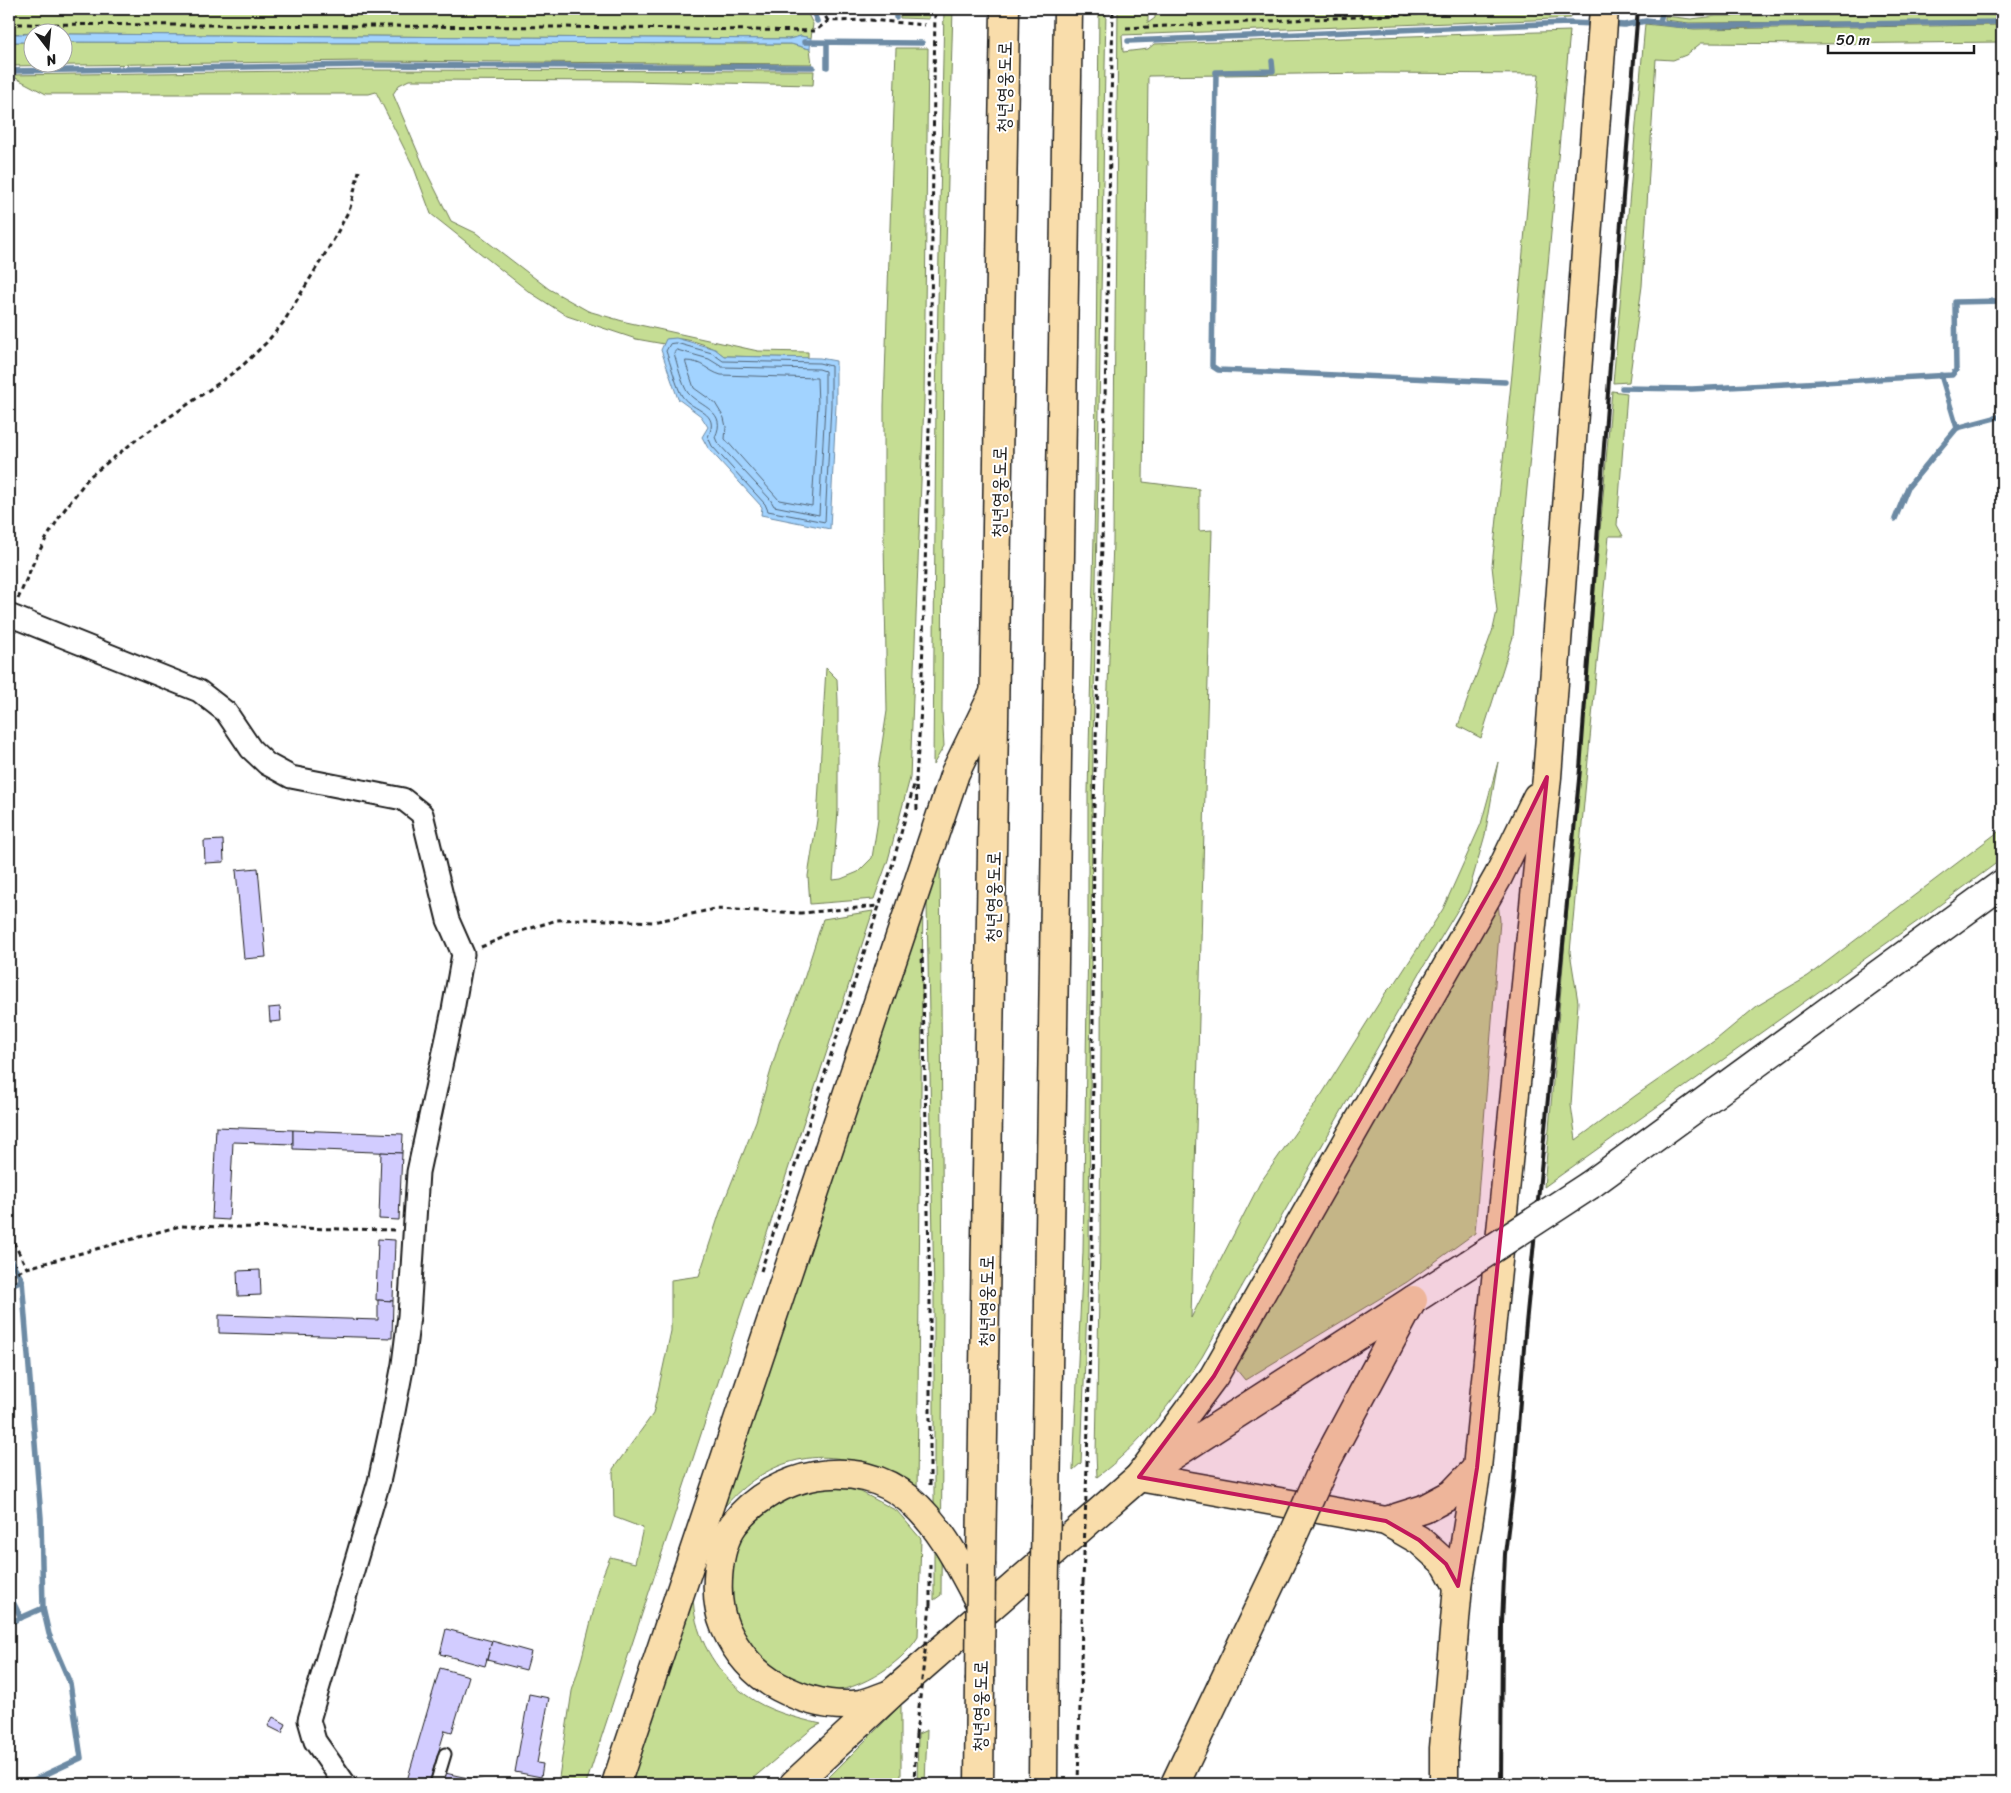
<svg xmlns="http://www.w3.org/2000/svg" width="2011" height="1793" viewBox="0 0 2011 1793" font-family="Sriracha,'Poor Story',sans-serif">
	<rect width="100%" height="100%" fill="#fff"/>
	<filter id="ink" filterUnits="userSpaceOnUse"><feTurbulence type="fractalNoise" baseFrequency=".02" numOctaves="2"/><feDisplacementMap in="SourceGraphic" scale="10" xChannelSelector="R" yChannelSelector="G"/><feConvolveMatrix kernelMatrix="1 2 1 2 8 2 1 2 1" color-interpolation-filters="sRGB"/></filter>
	<g filter="url(#ink)">
		<g fill="#c5dd93" stroke="#707c58">
			<path d="M9,9l516,1 248,5 35,-1 5,10 -2,14 -10,-2 -12,3 -726,-5 -1,-2 -53,2z"/>
			<path d="M900,9h29v10l-29,-1z"/>
			<path d="M944,9h9l-9,305 -2,397 2,35 -11,19 3,-364z"/>
			<path d="M1099,9h7l-14,803 -3,441 -8,210 -8,7 10,-218 5,-317v-143l7,-297z"/>
			<path d="M1118,9h30v14l7,-5v-9h416l-1,9 -37,2 -411,15 1,17 25,-3 6,-5 416,-13 -57,606 -32,101 -23,-12 35,-97 4,-18 -5,-45 20,-192 27,-300 -165,-1 -226,3 -5,406 56,7v42l13,-1 -21,788 69,-135 62,-89 64,-102 10,-10 47,-73 38,-85 17,-62 -13,73 -16,56 -47,78 -220,388c-29,44 -62,88 -105,120l-1,-23 4,-210 2,-382 11,-321z"/>
			<path d="M1947,14l55,1v6l-313,2 -24,-3v-4l26,3 26,-3z"/>
			<path d="M1645,24l49,5 308,-4v17l-189,2 -112,-1 -15,12 -13,5 -17,-1 -14,227 -13,96 -16,1z"/>
			<path d="M9,42h23v20h30l1,-20 728,2 19,5 2,15 -452,-3 -351,5z"/>
			<path d="M896,48h32l-4,353 -14,377 -22,82 -14,39 -64,5 -2,-28 9,-56 9,-152 11,11 1,22v109l-5,70 8,-1 17,-7 14,-14 6,-38v-50l9,-59 -3,-170v-135z"/>
			<path d="M364,70l450,1 -1,14 -185,-4 -219,-1 -10,5 -6,9 32,75 26,52 25,12 73,56 39,22 38,11 132,29 50,1v6l-84,-2c-14,-12 -39,-19 -57,-17l-3,5 -28,-5 -69,-23 -39,-25 -97,-77 -17,-46 -38,-76 -7,2h-323l-36,-19z"/>
			<path d="M1612,391l15,2 -10,132 6,11h-14l-39,416 8,50 -7,103 5,35 59,-44 82,-57 40,-33 51,-30 194,-147v30l-84,62 -374,266z"/>
			<path d="M940,836l3,466 -2,293 -7,5v-304l-8,-448z"/>
			<path d="M923,890l-6,605c-15,-9 -30,-19 -46,-27 -53,-24 -108,-6 -145,37 -6,6 -10,15 -15,22z"/>
			<path d="M1498,902l2,19 -25,312 -68,49 -162,98 -9,-11 3,-20z"/>
			<path d="M873,911l-287,873h-28l14,-93 10,-34 20,-80 8,-20 25,6 8,-35 -29,-11 -1,-48 40,-55 18,-83v-51l28,-4 22,-67 35,-88 23,-78 23,-58 21,-66z"/>
			<path d="M841,1487l20,5 36,19 24,28 -3,98c-17,28 -66,59 -100,54 -6,-1 -13,-5 -18,-8 -16,-8 -32,-16 -48,-23l-28,-70 15,-63 52,-37z"/>
			<path d="M693,1582c0,8 0,18 1,27 4,33 25,66 52,86 21,16 50,23 75,29l-8,4 -67,56h-121z"/>
			<path d="M901,1705v79h-79z"/>
			<path d="M927,1730l-2,54h-8l1,-50z"/>
		</g>
		<g fill="#a2d3ff" stroke="#6c8aa4">
			<rect x="9" y="34" width="23" height="8"/>
			<path d="M63,34l726,5 12,-3 10,2 -1,11 -19,-5 -728,-2z"/>
			<path d="M676,338l39,11 9,7 96,2 16,3v44l-6,124 -69,-14 1,-8 -54,-59 -6,-11 6,-10 -7,-11 -23,-17 -17,-49 5,-11z"/>
		</g>
		<g fill="none" stroke-linecap="round" stroke-linejoin="round">
			<g stroke="#526577" stroke-width="1">
				<path d="M676,343l36,10 11,8 96,2 12,3v39l-6,117 -57,-11 -3,-7 -53,-58 -4,-9c13,-26 -15,-25 -26,-41 -5,-8 -12,-34 -16,-45l4,-7z"/>
				<path d="M677,350l32,9 13,8 97,2 6,2v34l-6,110 -45,-9 -4,-7 -53,-57 -2,-5c13,-26 -15,-30 -27,-44 -6,-8 -11,-30 -14,-40z"/>
				<path d="M686,361c17,0 21,10 35,14l96,3 1,27 -6,101 -33,-6 -54,-61 1,-12 -2,-9 -9,-15 -21,-15 -8,-24z"/>
			</g>
			<g stroke="#6c8aa4" stroke-width="5.5">
				<path d="M812,9l5,12"/>
				<path d="M896,17v-8"/>
				<path d="M1660,22l3,-13"/>
				<path d="M1610,24l14,1 22,-4 42,5 314,-4"/>
				<path d="M1128,41l440,-18 28,1"/>
				<path d="M804,42l118,1"/>
				<path d="M827,43v24"/>
				<path d="M1272,61l1,10 -57,1 -4,294 6,4 287,12"/>
				<path d="M9,71l355,-6 449,2"/>
				<path d="M1941,375l16,53 45,-12"/>
				<path d="M1622,388l70,1 260,-14 4,-5 -1,-68 47,-1"/>
				<path d="M1895,519l13,-32 49,-59"/>
				<path d="M9,1257l13,23 19,238 2,90 6,26 21,49 11,75 -56,26"/>
				<path d="M9,1286l13,-6"/>
				<path d="M9,1594l12,24"/>
				<path d="M9,1623l34,-15"/>
			</g>
		</g>
		<g fill="#d2ccff" stroke="#1c1c1c">
			<path d="M223,840l1,22 -19,1 -1,-22z"/>
			<path d="M258,868l8,89 -22,2 -8,-89z"/>
			<path d="M280,1007l1,14 -11,1 -1,-14z"/>
			<path d="M216,1127l77,3v14l-60,-2 -4,78 -17,-1z"/>
			<path d="M293,1130l110,4 -1,19 -109,-4z"/>
			<path d="M381,1152l21,1 -3,67 -20,-1z"/>
			<path d="M378,1239l17,1 -2,61 -17,-1z"/>
			<path d="M260,1270l1,25 -23,1 -1,-25z"/>
			<path d="M378,1300l15,1 -1,37 -173,-5v-18l159,5z"/>
			<path d="M446,1629l46,12 -7,25 -45,-12z"/>
			<path d="M492,1641l39,11 -5,18 -39,-10z"/>
			<path d="M440,1668l29,8 -17,56 -7,-2 -16,54h-23z"/>
			<path d="M529,1694l20,4 -12,65 6,1 -2,13 -26,-5z"/>
			<path d="M273,1717l13,7 -4,9 -14,-7z"/>
			<path d="M445,1773l41,9v2h-44z"/>
		</g>
		<g fill="none" stroke-linecap="round" stroke-linejoin="round">
			<defs>
				<path id="lane" d="M436,1784l9,-30"/>
				<path id="street" d="M9,615l190,76 27,21 25,37 16,15 24,13 112,22 19,15 26,106 15,34 -10,56 -35,162 -9,144 -6,48 -11,58 -13,60 -70,238 6,21 30,43"/>
				<g id="secondary">
					<path d="M1590,1185l412,-301"/>
					<path d="M1413,1300l56,-36"/>
				</g>
				<g id="primary">
					<path d="M1386,1521l38,-12 28,-15 25,-26"/>
					<path d="M1458,1586l-12,-22 -27,-24 -33,-19 -247,-44 75,-101 284,-499 39,-80"/>
					<path d="M1444,1784v-36l14,-162 19,-118 70,-691 57,-768"/>
				</g>
				<g id="highway">
					<path d="M1326,1462l85,-159"/>
					<path d="M1046,1505l22,-1496"/>
					<path d="M981,1563l24,-1554"/>
					<path d="M888,1695c-9,3 -19,8 -28,9 -28,4 -56,-4 -81,-17 -24,-12 -43,-35 -54,-60 -12,-28 -9,-78 9,-103 40,-52 123,-69 175,-25 33,28 52,69 72,106"/>
					<path d="M616,1784l339,-1011 38,-78"/>
					<path d="M794,1784l98,-91 247,-216 274,-177"/>
					<path d="M979,1784l1,-103"/>
					<path d="M1043,1784l1,-161"/>
					<path d="M1175,1784l112,-235"/>
				</g>
			</defs>
			<use href="#lane" stroke="#1c1c1c" stroke-width="15"/>
			<use href="#street" stroke="#1c1c1c" stroke-width="25"/>
			<use href="#secondary" stroke="#1c1c1c" stroke-width="31"/>
			<use href="#primary" stroke="#1c1c1c" stroke-width="31"/>
			<use href="#highway" stroke="#1c1c1c" stroke-width="31"/>
			<g stroke="#1c1c1c" stroke-width="3" stroke-dasharray="5 4" stroke-linecap="butt">
				<path d="M821,9l7,12"/>
				<path d="M9,24l551,3 255,4 13,-10 42,-1 55,5"/>
				<path d="M1126,28l393,-19"/>
				<path d="M18,599l17,-40 11,-20 16,-26 27,-36 47,-37 83,-57 23,-17 24,-23 17,-20 51,-84 16,-31 9,-37"/>
				<path d="M917,810l-1,-32 5,-69 9,-315 5,-385"/>
				<path d="M481,947l28,-12 48,-15 28,-1 68,3 62,-13 86,4 78,-7"/>
				<path d="M922,949l8,350v189"/>
				<path d="M9,1234l18,34"/>
				<path d="M761,1271l132,-408 22,-82"/>
				<path d="M9,1275l18,-7 153,-42 216,4"/>
				<path d="M1087,1465l5,-214 2,-445 8,-261 11,-536"/>
				<path d="M930,1564v41"/>
				<path d="M914,1784l2,-49"/>
				<path d="M1078,1784l5,-201"/>
			</g>
			<use href="#lane" stroke="#fff" stroke-width="11"/>
			<use href="#street" stroke="#fff" stroke-width="21"/>
			<use href="#secondary" stroke="#fff" stroke-width="28"/>
			<use href="#primary" stroke="#f9ddab" stroke-width="28"/>
			<use href="#highway" stroke="#f9ddab" stroke-width="28"/>
			<path stroke="#1c1c1c" stroke-width="4" d="M1501,1784l1,-161 3,-69 9,-73 11,-147 55,-565 36,-484 22,-276"/>
			<defs>
				<path id="secondary-bridge" d="M1469,1264l121,-79"/>
				<g id="highway-bridge">
					<path d="M1287,1549l39,-87"/>
					<path d="M1044,1623l2,-118"/>
					<path d="M980,1681l1,-118"/>
				</g>
			</defs>
			<use href="#secondary-bridge" stroke="#1c1c1c" stroke-width="31" stroke-linecap="butt"/>
			<use href="#highway-bridge" stroke="#1c1c1c" stroke-width="31" stroke-linecap="butt"/>
			<g stroke="#1c1c1c" stroke-width="3" stroke-dasharray="5 4" stroke-linecap="butt">
				<path d="M1083,1583l4,-118"/>
				<path d="M916,1735l14,-130"/>
			</g>
			<use href="#secondary-bridge" stroke="#fff" stroke-width="28"/>
			<use href="#highway-bridge" stroke="#f9ddab" stroke-width="28"/>
		</g>
	</g>
	<path fill="#c2185b" fill-opacity="0.2" stroke="#c2185b" stroke-width="4" stroke-linejoin="round" d="M1547,777l-70,691 -19,118 -12,-22 -27,-24 -33,-19 -247,-44 75,-101 284,-499z"/>
	<g text-anchor="middle" dominant-baseline="central" stroke-width="4" stroke-linejoin="round" paint-order="stroke">
		<g font-size="19" fill="#1c1c1c" stroke="#fff">
			<text transform="translate(1004 87) rotate(-89)">청년영웅도로</text>
			<text transform="translate(999 492) rotate(-89)">청년영웅도로</text>
			<text transform="translate(993 897) rotate(-89)">청년영웅도로</text>
			<text transform="translate(986 1301) rotate(-89)">청년영웅도로</text>
			<text transform="translate(980 1706) rotate(-89)">청년영웅도로</text>
		</g>
	</g>
	<rect width="2011" height="1793" fill="none" stroke="#fff" stroke-width="30"/>
	<rect x="15" y="15" width="1981" height="1763" fill="none" stroke="#1c1c1c" stroke-width="2" filter="url(#ink)"/>
	<g transform="translate(48 48) rotate(164)"><circle r="24" fill="#ffffff" stroke="#a4a4a4"/>
	<path d="M0-4L9 19L0 12L-9 19Z" fill="#1c1c1c"/>
	<text y="-8" font-size="14" font-weight="bold" text-anchor="middle" fill="#1c1c1c">N</text>
	</g>
	<path d="M1828 45v8h146v-8" fill="none" stroke="#1c1c1c" stroke-width="2.5"/>
	<text x="1836" y="45" font-size="15" fill="#1c1c1c" stroke="#ffffff" stroke-width="4" paint-order="stroke">50 m</text>
</svg>
